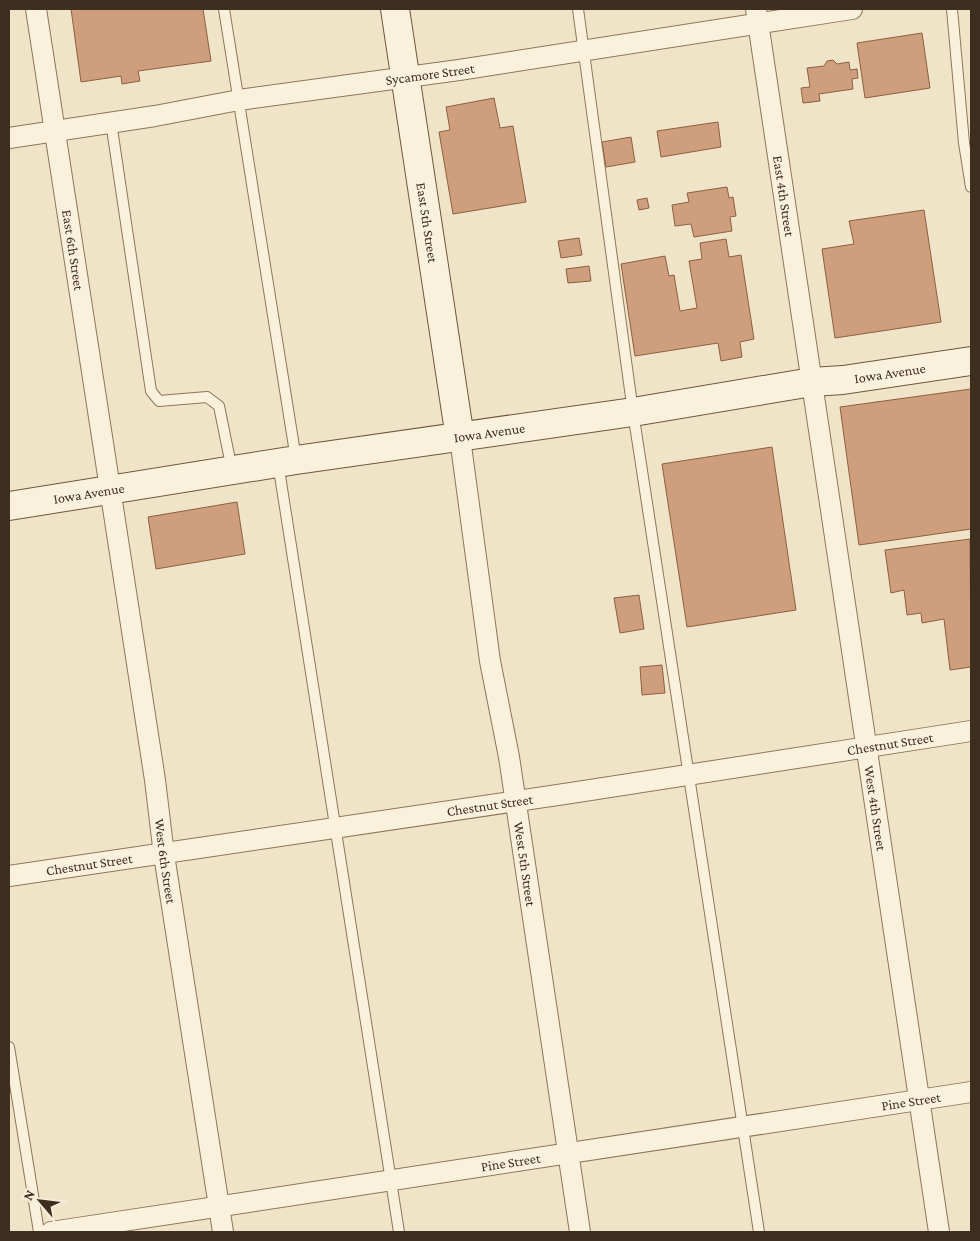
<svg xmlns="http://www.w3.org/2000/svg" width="980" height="1241" viewBox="0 0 980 1241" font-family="'Crimson Pro',serif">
	<rect width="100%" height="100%" fill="#f0e4c8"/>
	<g fill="#cf9f7d" stroke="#8d5f41">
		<path d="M71,9h132l8,52 -73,10 2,10 -18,3 -1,-8 -40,6z"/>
		<path d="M922,33l8,55 -65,10 -8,-55z"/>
		<path d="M833,60l4,4 12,-2 1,8 7,-1 1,9 -6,1 1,10 -34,5 1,7 -17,2 -2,-15 9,-1 -3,-19 17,-2 3,-5z"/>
		<path d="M494,98l6,30 13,-2 13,76 -73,12 -14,-82 11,-2 -4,-23z"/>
		<path d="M718,122l3,25 -60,10 -4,-26z"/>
		<path d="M631,137l4,25 -29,5 -4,-25z"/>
		<path d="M727,187l2,11 4,-1 3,19 -6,1 2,14 -38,6 -3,-13 -16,2 -3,-21 17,-3 -2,-9z"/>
		<path d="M647,198l2,10 -10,2 -2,-10z"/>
		<path d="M924,210l17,112 -106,16 -13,-89 32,-5 -5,-23z"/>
		<path d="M579,238l3,17 -21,3 -3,-17z"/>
		<path d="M726,239l3,18 12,-2 13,84 -14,3 2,15 -21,4 -3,-18 -83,13 -14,-92 44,-8 4,20 5,-1 6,36 17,-3 -8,-47 13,-2 -2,-16z"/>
		<path d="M589,266l2,15 -23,2 -2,-14z"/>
		<path d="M971,389v140l-112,16 -19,-138z"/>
		<path d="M772,447l24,163 -109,17 -25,-163z"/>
		<path d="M237,502l8,52 -89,15 -8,-52z"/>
		<path d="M970,539l1,128 -21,3 -6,-51 -22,4 -1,-10 -14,2 -3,-25 -13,3 -6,-43z"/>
		<path d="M639,595l5,34 -24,4 -6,-35z"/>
		<path d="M662,665l3,28 -23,2 -2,-28z"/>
	</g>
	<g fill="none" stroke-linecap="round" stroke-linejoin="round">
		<defs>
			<g id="lane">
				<path d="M224,9l72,450"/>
				<path d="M578,9l55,403 126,820"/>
				<path d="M952,9l12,134 7,44"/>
				<path d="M111,122l40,269 8,10 48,-4 12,9 13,64"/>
				<path d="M278,463l121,769"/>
				<path d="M9,1047l30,185"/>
			</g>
			<g id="street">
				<path id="s1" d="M36,9l119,771 9,75 59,377"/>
				<path id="s2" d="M756,9l183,1223"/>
				<path id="s3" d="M9,138l146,-22 84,-16 220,-30 393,-61"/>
				<path id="s4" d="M460,438l30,223 19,96 71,475"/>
				<path id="s5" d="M9,876l562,-83 400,-62"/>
				<path id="s6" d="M51,1232l920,-140"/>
			</g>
			<g id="secondary">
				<path id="s7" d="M395,9l65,429"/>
				<path id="s8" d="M9,506l287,-46 337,-48 179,-30 31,-2 128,-19"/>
			</g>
		</defs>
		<use href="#lane" stroke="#8d765c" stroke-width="12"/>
		<use href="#street" stroke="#8d765c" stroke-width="22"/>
		<use href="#secondary" stroke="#6f573f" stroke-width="30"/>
		<use href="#lane" stroke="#faf1dc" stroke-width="10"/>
		<use href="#street" stroke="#faf1dc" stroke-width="20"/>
		<use href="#secondary" stroke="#faf1dc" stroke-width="28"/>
	</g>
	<g text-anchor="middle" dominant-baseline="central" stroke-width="4" stroke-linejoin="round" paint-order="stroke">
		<g font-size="14" fill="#3d2e20" stroke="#f7eed8">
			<text stroke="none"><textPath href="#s3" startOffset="426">Sycamore Street</textPath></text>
			<text stroke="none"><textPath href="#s2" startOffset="189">East 4th Street</textPath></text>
			<text stroke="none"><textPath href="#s7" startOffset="216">East 5th Street</textPath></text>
			<text stroke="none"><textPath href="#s1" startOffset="244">East 6th Street</textPath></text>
			<text stroke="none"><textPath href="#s8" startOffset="891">Iowa Avenue</textPath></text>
			<text stroke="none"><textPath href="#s8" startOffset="486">Iowa Avenue</textPath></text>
			<text stroke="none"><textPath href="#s8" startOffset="81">Iowa Avenue</textPath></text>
			<text stroke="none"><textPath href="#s5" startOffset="891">Chestnut Street</textPath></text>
			<text stroke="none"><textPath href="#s5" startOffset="486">Chestnut Street</textPath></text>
			<text stroke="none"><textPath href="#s2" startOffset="808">West 4th Street</textPath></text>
			<text stroke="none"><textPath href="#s1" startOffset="862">West 6th Street</textPath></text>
			<text stroke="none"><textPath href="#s5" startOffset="81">Chestnut Street</textPath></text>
			<text stroke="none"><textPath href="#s4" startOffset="431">West 5th Street</textPath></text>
			<text stroke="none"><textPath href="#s6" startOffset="870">Pine Street</textPath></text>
			<text stroke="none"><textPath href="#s6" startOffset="465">Pine Street</textPath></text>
		</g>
	</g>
	<rect width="980" height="1241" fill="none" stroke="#3d2e20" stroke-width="20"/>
	<g transform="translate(40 1201) rotate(298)" stroke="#f7eed8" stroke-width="4" paint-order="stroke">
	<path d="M0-4L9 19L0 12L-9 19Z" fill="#3d2e20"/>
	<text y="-8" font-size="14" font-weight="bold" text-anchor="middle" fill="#3d2e20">N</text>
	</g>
</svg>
